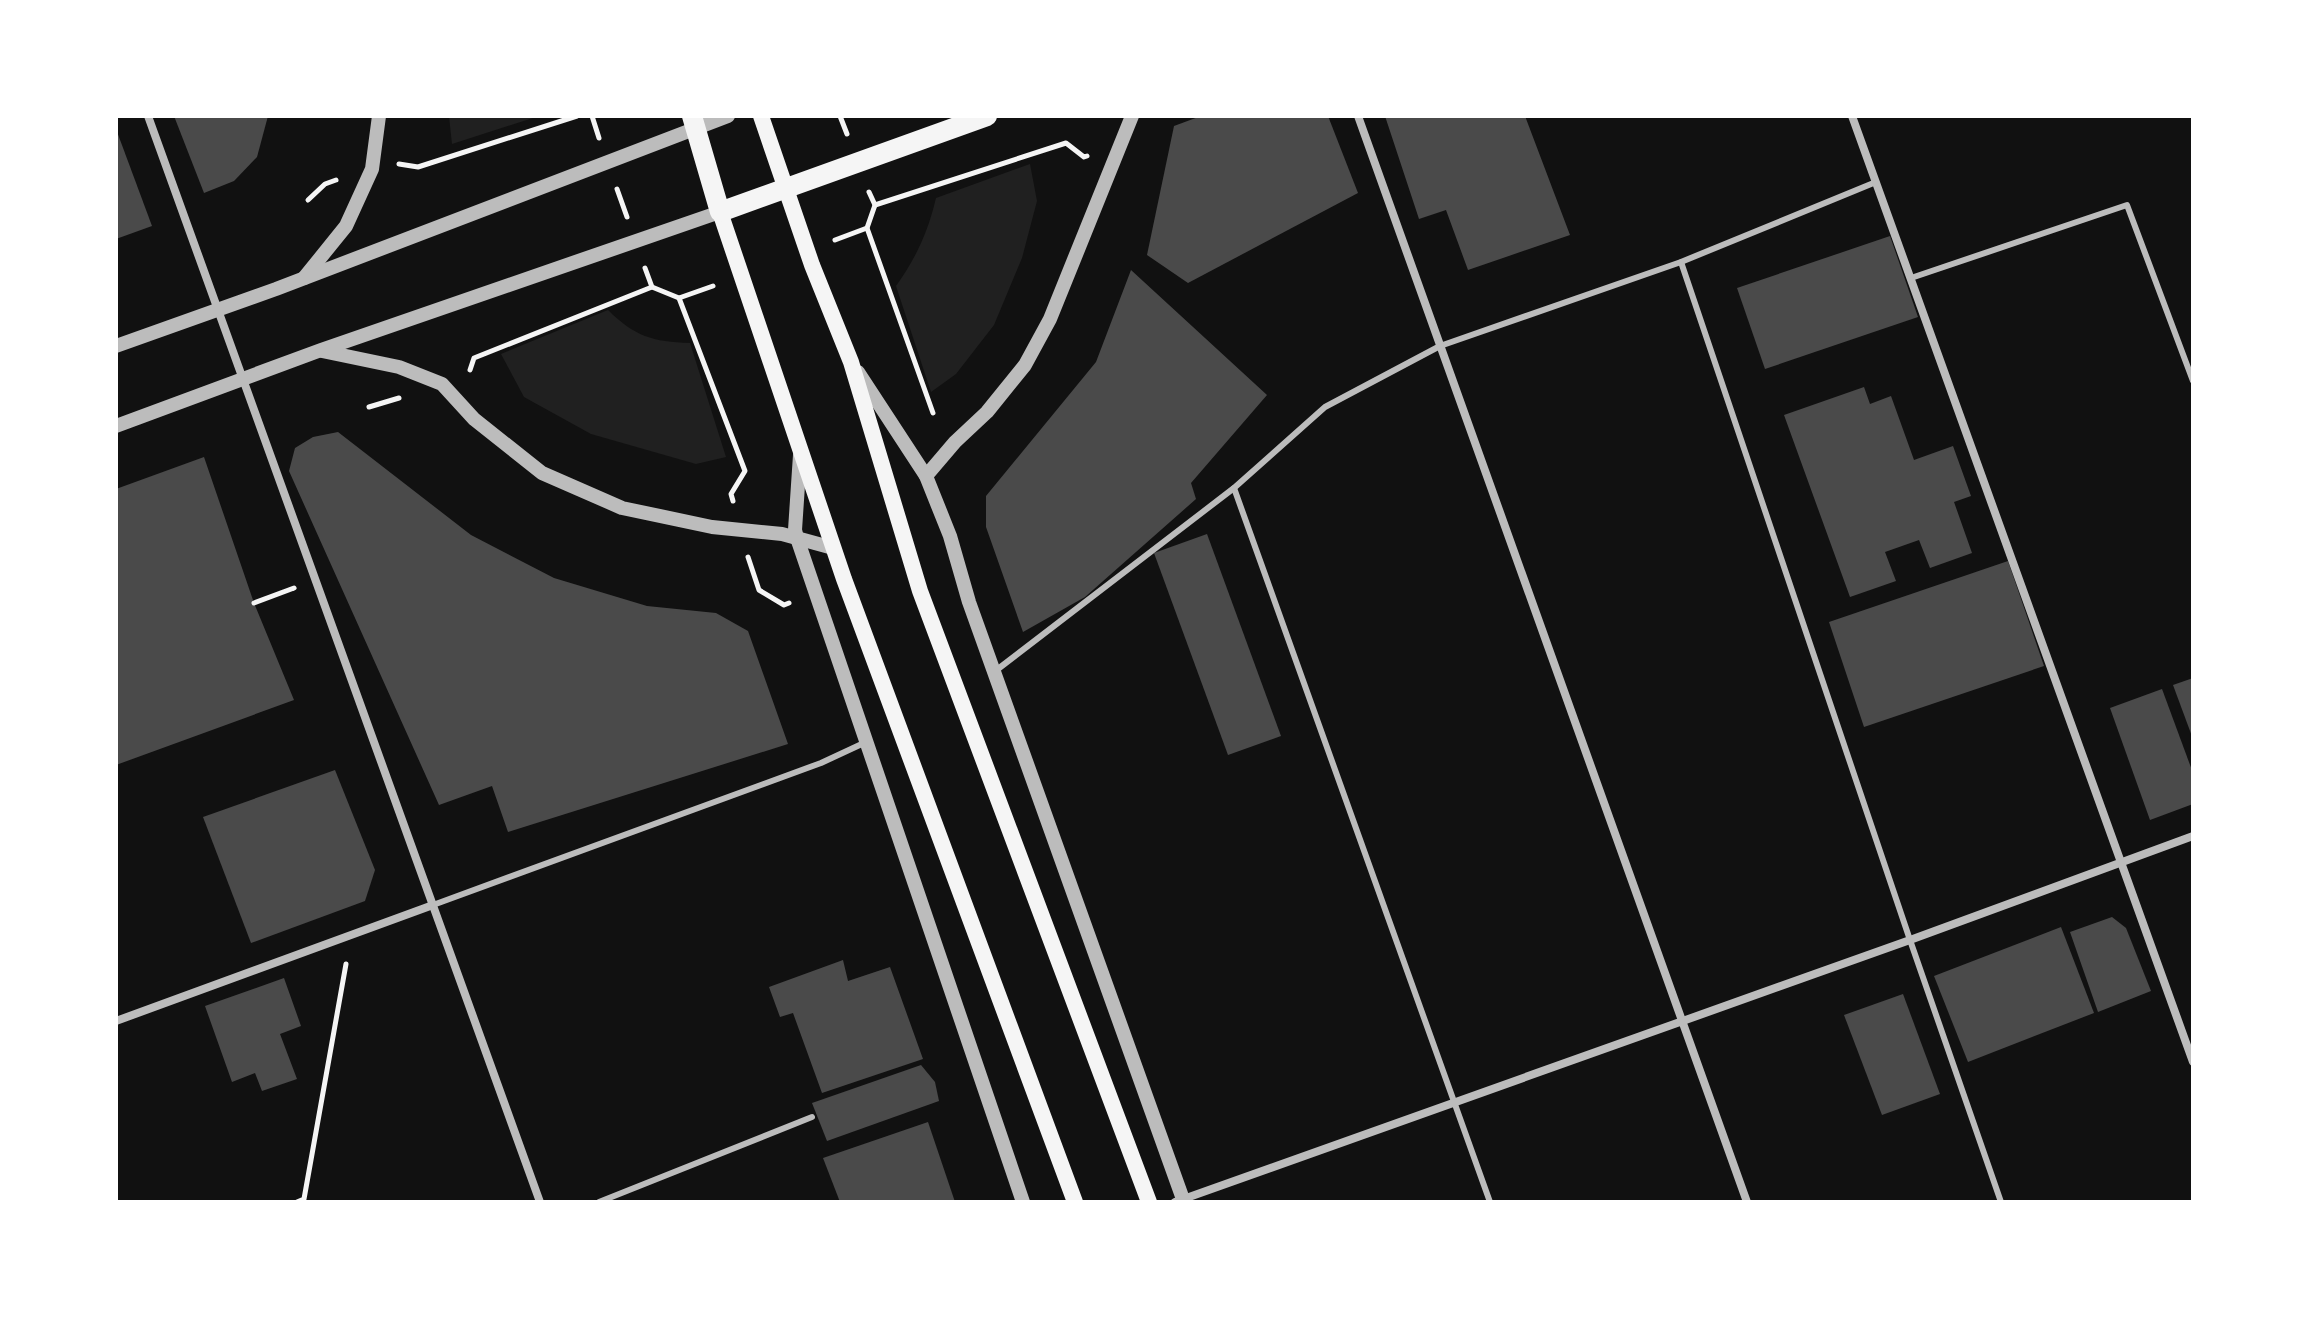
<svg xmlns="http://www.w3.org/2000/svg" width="2309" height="1318" viewBox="0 0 2309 1318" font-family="Manrope,sans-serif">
	<rect width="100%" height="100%" fill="#111"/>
	<g fill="#202020">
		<path d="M449,116h90l-87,28z"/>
		<path d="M1030,164l7,37 -15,57 -28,67 -38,49 -25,18 -35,-106c20,-28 32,-54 40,-88z"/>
		<path d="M608,310c26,26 45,32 82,33l36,114 -30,7 -105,-30 -67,-37 -23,-43z"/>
	</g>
	<g fill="#4a4a4a">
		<path d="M174,116h94l-11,41 -23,24 -30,12z"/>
		<path d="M1201,116h127l30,77 -170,90 -41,-28 27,-129z"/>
		<path d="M1385,116h140l45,119 -102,35 -22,-60 -27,9z"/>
		<path d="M116,129l36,97 -36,13z"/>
		<path d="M1890,236l28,81 -153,52 -28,-81z"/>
		<path d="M1131,270l136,125 -76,88 5,16 -111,98 -62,35 -37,-105v-31l110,-134z"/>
		<path d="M1864,387l6,17 21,-8 23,64 39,-14 18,50 -17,6 18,51 -42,15 -11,-28 -34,12 11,29 -46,16 -66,-182z"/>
		<path d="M338,432l133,103 83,43 93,28 69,7 32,18 40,113 -280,88 -16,-46 -53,19 -150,-334 6,-23 18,-11z"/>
		<path d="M204,457l50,146 40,97 -178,65v-276z"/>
		<path d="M1207,534l74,202 -53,19 -74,-202z"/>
		<path d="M2008,561l36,105 -180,61 -35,-105z"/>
		<path d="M2193,678v61l-20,-54z"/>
		<path d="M2162,689l31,84v31l-43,16 -40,-112z"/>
		<path d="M335,770l40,100 -10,31 -114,42 -48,-126z"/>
		<path d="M2112,917l14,11 25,63 -53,21 -28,-80z"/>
		<path d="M2061,927l33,86 -126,49 -34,-86z"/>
		<path d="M843,960l5,21 42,-14 33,92 -101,34 -29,-80 -13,4 -11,-30z"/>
		<path d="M284,978l17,48 -21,8 17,45 -35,12 -7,-18 -23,9 -27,-76z"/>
		<path d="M1903,994l37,100 -58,21 -38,-100z"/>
		<path d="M921,1065l14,17 4,19 -112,40 -15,-38z"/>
		<path d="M928,1122l27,80h-115l-17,-44z"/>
	</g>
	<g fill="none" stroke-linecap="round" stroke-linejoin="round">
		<g stroke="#f5f5f5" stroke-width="5">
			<path d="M592,116l7,22"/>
			<path d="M840,116l7,18"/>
			<path d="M399,164l19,3 159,-51"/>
			<path d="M617,189l10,28"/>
			<path d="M869,192l6,13 -8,23 66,185"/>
			<path d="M308,200l17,-16 11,-4"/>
			<path d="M875,205l191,-62 18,14 3,-1"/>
			<path d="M835,240l32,-12"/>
			<path d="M645,268l7,19"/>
			<path d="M679,298l66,173 -14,23 2,7"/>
			<path d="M470,370l4,-12 178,-71 27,11 34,-12"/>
			<path d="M369,407l30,-9"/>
			<path d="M748,557l11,33 25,15 5,-2"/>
			<path d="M254,603l40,-15"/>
			<path d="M297,1202l7,-3 42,-235"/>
		</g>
		<g stroke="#bcbcbc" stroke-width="6">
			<path d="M1681,262l229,678 91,262"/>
			<path d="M1911,278l216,-73 66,176"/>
			<path d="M1234,488l256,714"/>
			<path d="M994,672l240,-184 91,-81 115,-61 241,-84 195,-80"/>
			<path d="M433,905l388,-142 43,-20"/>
			<path d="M599,1202l213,-85"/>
		</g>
		<g stroke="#bcbcbc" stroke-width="8">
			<path d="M148,116l392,1086"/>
			<path d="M1358,116l389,1086"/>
			<path d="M1852,116l341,946"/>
			<path d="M116,1021l317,-116"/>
			<path d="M1175,1202l735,-262 283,-104"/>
		</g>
		<g stroke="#bcbcbc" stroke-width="14">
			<path d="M304,278l42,-52 26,-57 7,-53"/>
			<path d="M116,346l160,-57 452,-173"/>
			<path d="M322,351l77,16 43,17 32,35 68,54 80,35 90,19 70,7 51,14"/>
			<path d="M858,372l68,104 24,60 19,66 215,600"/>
			<path d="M116,426l205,-76 399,-138"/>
			<path d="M800,455l-5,75 2,8 226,664"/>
			<path d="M926,476l29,-34 32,-30 38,-47 25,-46 82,-203"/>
		</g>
		<g stroke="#f5f5f5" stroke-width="16">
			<path d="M761,116l51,149 39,97 69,229 229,611"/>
			<path d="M720,212l124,367 231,623"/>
		</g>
		<path stroke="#f5f5f5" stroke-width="20" d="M692,116l28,96 267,-96"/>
	</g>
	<rect width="2309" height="1318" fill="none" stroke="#ffffff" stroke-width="236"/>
</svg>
